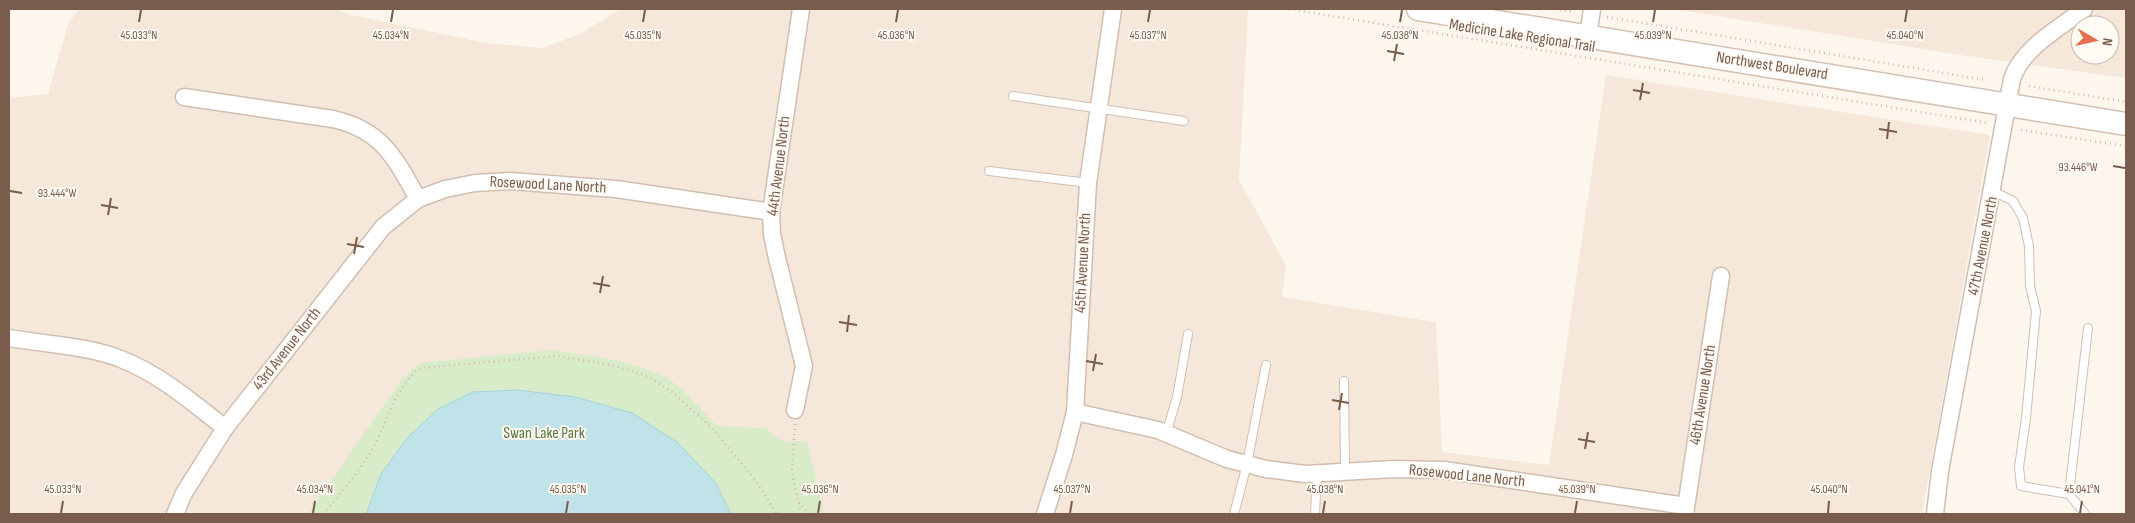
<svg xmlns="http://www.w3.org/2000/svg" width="2135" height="523" viewBox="0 0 2135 523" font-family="'Sofia Sans Condensed',sans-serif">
	<rect width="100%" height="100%" fill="#fdf6ec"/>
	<g fill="#f5e8da" fill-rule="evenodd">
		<path d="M79,9h257l16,6 134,28 56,5 38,-14 41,-25 627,1 -9,170 47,85 -4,32 154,25 6,130 107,13 57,-390 384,60 -68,379h-1913v-416l39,-4 20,-70z"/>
		<path d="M1673,9h453v69l-159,-22zM2080,25h30v30h-30z"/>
	</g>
	<path fill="#d8ecc9" d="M552,350c38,6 81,10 115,28 13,7 38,36 50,48l49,2 10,10 11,4 20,-1 17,73h-516l94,-135 18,-16z"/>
	<path fill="#bfe3e8" stroke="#a5d3da" d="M517,390l58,7 57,16 45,29 38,40 16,32h-365l15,-40 26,-36 31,-29 35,-17z"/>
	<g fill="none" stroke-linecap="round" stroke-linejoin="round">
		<defs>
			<g id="service">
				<path d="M1013,96l171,25"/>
				<path d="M989,171l99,12"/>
				<path d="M1993,191l20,10 10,17 6,28 1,40 6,25 -10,107 -7,49 2,19 48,8 16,20"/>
				<path d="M1344,381l1,91"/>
				<path d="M1166,434l11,-37 11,-63"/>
				<path d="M2069,494l19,-166"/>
				<path d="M1234,514l13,-50 19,-99"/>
				<path d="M1315,514l2,-40"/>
			</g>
			<g id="minor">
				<path d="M1588,36l4,-27"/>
				<path d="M184,97l149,22c49,11 62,39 85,80l27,-10 30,-6 35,-2 106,8 155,23"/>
				<path d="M9,338c35,6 79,8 112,21 40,16 71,43 104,69"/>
				<path d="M795,410l9,-44 -27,-108 -5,-24 -1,-22 30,-203"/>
				<path d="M1075,412l83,18 69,29 39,10 39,5 89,-5 50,1 242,36"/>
				<path d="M175,514l9,-21 41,-65 158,-201 35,-28"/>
				<path d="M1045,514l19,-59 11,-43 13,-229 25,-174"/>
				<path d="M1685,514l36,-238"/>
				<path d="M1935,514l5,-43 72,-392c10,-31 48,-51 72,-70"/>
			</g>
			<path id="secondary" d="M1418,9l708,115"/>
		</defs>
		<use href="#service" stroke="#d1beb0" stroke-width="10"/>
		<use href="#minor" stroke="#d1beb0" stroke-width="19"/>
		<use href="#secondary" stroke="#d6c0b0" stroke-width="25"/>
		<g stroke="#d9b8a5" stroke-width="2.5" stroke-dasharray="1 4" stroke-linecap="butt">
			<path d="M1289,9l699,114"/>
			<path d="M1555,9l20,3"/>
			<path d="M1607,17l379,63"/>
			<path d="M2029,86l97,16"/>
			<path d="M2021,130l105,16"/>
			<path d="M795,424l-3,48 9,42"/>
			<path d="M799,502l11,12"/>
			<path d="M324,514c14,-19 31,-37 44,-58 19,-28 24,-67 52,-88l136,-12 56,9 37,12 23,15 39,35 45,54 21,33"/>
		</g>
		<use href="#service" stroke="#fff" stroke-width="8"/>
		<use href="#minor" stroke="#fff" stroke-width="16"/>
		<use href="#secondary" stroke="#fff" stroke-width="22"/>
	</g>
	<path fill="none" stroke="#7a5c4d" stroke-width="2" d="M139,22l2,-12M391,22l2,-12M643,22l2,-12M896,22l2,-12M1148,22l2,-12M1400,22l2,-12M1653,22l2,-12M1905,22l2,-12M1387,51l17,3M1394,61l3,-17M1633,90l17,3M1640,100l3,-17M1879,129l18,3M1887,139l2,-17M2113,166l12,2M10,191l12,2M101,205l17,3M108,215l3,-17M347,244l17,3M354,254l3,-17M593,283l17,3M600,293l3,-17M839,322l18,3M847,332l2,-17M1086,361l17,3M1093,371l3,-17M1332,400l17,3M1339,410l3,-17M1578,439l17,3M1585,449l3,-17M61,513l2,-12M313,513l2,-12M566,513l2,-12M818,513l2,-12M1070,513l2,-12M1323,513l2,-12M1575,513l2,-12M1828,513l1,-12M2080,513l2,-12"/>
	<g text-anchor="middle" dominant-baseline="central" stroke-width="4" stroke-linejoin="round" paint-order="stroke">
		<g font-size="16" fill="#7a5c4d" stroke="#fffaf3">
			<text transform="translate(1522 36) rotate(9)">Medicine Lake Regional Trail</text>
			<text transform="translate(1772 66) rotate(9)">Northwest Boulevard</text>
			<text transform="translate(779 166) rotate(-83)">44th Avenue North</text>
			<text transform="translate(548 185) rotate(3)">Rosewood Lane North</text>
			<text transform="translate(1983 246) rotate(-79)">47th Avenue North</text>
			<text transform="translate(1083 263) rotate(-87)">45th Avenue North</text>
			<text transform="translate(287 349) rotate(-52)">43rd Avenue North</text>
			<text transform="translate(1703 395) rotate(-81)">46th Avenue North</text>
			<text transform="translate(1467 476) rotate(6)">Rosewood Lane North</text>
		</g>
		<g font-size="16" fill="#537a41" stroke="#fffaf3">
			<text x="544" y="433">Swan Lake Park</text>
		</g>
	</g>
	<g font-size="12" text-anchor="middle" fill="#7a5c4d" stroke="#fffaf3" stroke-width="4" stroke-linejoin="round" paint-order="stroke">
		<text x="139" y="39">45.033°N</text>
		<text x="391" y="39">45.034°N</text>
		<text x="643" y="39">45.035°N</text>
		<text x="896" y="39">45.036°N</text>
		<text x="1148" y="39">45.037°N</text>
		<text x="1400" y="39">45.038°N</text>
		<text x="1653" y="39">45.039°N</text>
		<text x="1905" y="39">45.040°N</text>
		<text x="2078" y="171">93.446°W</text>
		<text x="57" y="197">93.444°W</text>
		<text x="63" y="493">45.033°N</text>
		<text x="315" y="493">45.034°N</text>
		<text x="568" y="493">45.035°N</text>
		<text x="820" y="493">45.036°N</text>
		<text x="1072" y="493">45.037°N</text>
		<text x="1325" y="493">45.038°N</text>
		<text x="1577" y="493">45.039°N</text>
		<text x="1829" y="493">45.040°N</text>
		<text x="2082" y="493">45.041°N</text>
	</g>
	<rect width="2135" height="523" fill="none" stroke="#7a5c4d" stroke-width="20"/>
	<g transform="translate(2095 40) rotate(99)"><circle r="24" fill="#fffaf3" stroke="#cabbb1"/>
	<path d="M0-4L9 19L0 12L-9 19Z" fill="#e76f51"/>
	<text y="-8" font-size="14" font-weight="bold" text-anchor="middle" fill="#7a5c4d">N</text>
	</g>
</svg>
